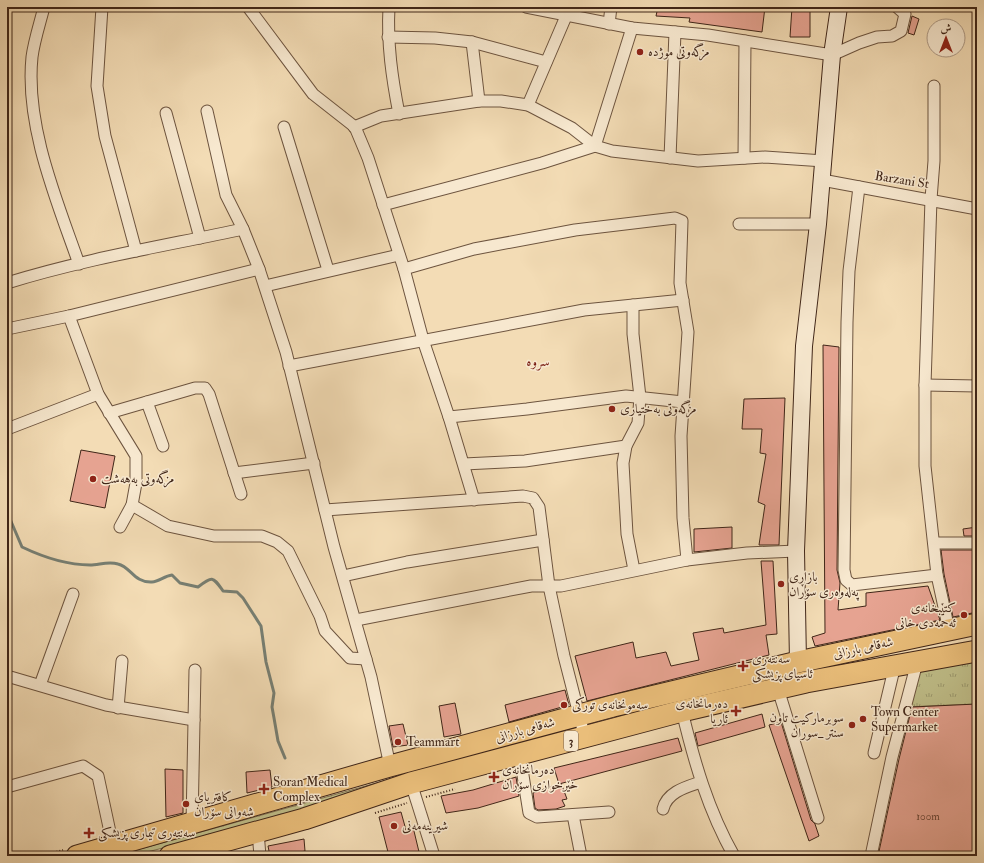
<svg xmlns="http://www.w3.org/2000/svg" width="984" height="863" viewBox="0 0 984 863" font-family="'IM FELL Double Pica',Amiri,serif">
	<defs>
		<pattern id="park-tufts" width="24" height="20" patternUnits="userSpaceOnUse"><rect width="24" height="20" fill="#c0bf8a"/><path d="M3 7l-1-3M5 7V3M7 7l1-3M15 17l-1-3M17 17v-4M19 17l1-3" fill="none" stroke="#9d9b70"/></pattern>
	</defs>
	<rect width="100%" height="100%" fill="#f3dcb5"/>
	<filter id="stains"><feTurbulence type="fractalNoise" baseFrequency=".005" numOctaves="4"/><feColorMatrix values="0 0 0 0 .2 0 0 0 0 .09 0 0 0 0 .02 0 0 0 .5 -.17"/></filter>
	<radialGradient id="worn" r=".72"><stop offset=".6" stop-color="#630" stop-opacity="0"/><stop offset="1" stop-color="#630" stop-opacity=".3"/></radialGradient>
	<g fill="url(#park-tufts)" stroke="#807251">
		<path d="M977,659v45l-72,3 10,-37z"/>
		<path d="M577,727l3,1 -329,98 -120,30h-16z"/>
	</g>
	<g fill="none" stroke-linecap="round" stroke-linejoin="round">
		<path stroke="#777f73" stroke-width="3" d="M7,517l3,2 12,28c21,10 44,18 68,18 9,0 18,-4 28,-1 13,3 16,19 34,18 7,0 12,-6 20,-7l8,8 18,4c15,-12 15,-10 25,4l14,1 6,6 18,28 5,36 8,31 -2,14 2,11 4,23 7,17"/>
	</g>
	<g fill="#e6a391" stroke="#402618">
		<path d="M658,7h107l-3,25 -73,-10 1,-4 -34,-2z"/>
		<path d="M792,7h18v30h-20z"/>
		<path d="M912,16l7,3 -5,16 -6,-2z"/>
		<path d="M823,345l16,2 -2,223 3,13 -2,27 28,-4v-13l62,-7 12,34 -125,26 -3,-9 13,-4z"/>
		<path d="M785,398l-6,147h-20l6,-40 -7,-3 8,-48 -6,-1 2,-24h-20l2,-30z"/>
		<path d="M81,450l34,6 -10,52 -35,-7z"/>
		<path d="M732,527v21l-38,4v-23z"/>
		<path d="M977,527v9h-13l-1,-7z"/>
		<path d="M941,550h33l3,62 -24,5 -9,-43z"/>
		<path d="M761,561h12l4,73 -11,1 3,20 -182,46 -12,-45 58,-14 3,16 30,-6 5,14 28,-6 -6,-27 30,-5 1,5 42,-8z"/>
		<path d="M565,690l4,15 -60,17 -4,-17z"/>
		<path d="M455,703l6,31 -17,3 -5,-31z"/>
		<path d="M977,704v152h-99l21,-97 13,-52z"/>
		<path d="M762,714l3,13 -67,19 -3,-13z"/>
		<path d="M781,722l30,98 4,4 4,12 -10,5 -40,-116z"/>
		<path d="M403,724l5,21 -15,2 -4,-21z"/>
		<path d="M678,738l4,13 -123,33 -5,-16z"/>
		<path d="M165,769l18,1v43l-17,4z"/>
		<path d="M270,770l2,17 -25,6 -1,-21z"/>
		<path d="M516,777l3,19 -41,12 -32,5 -5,-17 32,-6z"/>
		<path d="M561,783l6,16 -5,1 3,6 -9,3 -18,1 -3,-2 -2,-15z"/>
		<path d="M401,812l5,18 7,-3 7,29h-31l-10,-39z"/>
		<path d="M304,839l1,12 -21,5h-14l-2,-10z"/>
	</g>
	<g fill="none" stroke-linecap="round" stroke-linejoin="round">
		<defs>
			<g id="street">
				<path d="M44,7c-4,16 -10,34 -12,50 -7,69 25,144 47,207"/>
				<path d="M102,7l-5,79 8,50 31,115"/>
				<path d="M248,7l65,87 42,33 13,31 36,111 19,71 26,77 25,83"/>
				<path d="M389,7c-2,37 3,71 10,107"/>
				<path d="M526,7l106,21 76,7 124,20 27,-12 18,-6 15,-1 9,-5 4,-17 -8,-7"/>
				<path d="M609,24l2,-17"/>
				<path d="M388,37l47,1 37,4 74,20"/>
				<path d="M472,42l7,59"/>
				<path d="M934,86v75l-3,38 -6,186v81l12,109 12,55"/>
				<path d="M528,105l39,-91"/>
				<path d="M207,111l19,84 17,34 16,40 27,83 48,195 37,130 19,89"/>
				<path d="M166,113l34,125"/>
				<path d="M284,127l44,143"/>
				<path d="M354,127l27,-11 98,-15h22l27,4 44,23 23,18 17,5 86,10 67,-4 59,4"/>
				<path d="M670,158l5,-126"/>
				<path d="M744,158l1,-117"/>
				<path d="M822,180l155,29"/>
				<path d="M859,187l-10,84 -2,51 -3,248 2,10 6,5 85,-10"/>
				<path d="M383,205l159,-42 53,-17 37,-118"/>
				<path d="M739,224h79"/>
				<path d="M404,269l70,-20 101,-19 100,-12 7,3 -2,62 8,49 -7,104 2,82 4,42"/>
				<path d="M7,283c77,-24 157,-37 236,-54"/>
				<path d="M265,286l134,-31"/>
				<path d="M633,305v29l7,63 -2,26 -12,23 -3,17 4,71 7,36"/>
				<path d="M69,316l29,78 38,62v27l-4,22 -12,22"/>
				<path d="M7,329l62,-13 190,-47"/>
				<path d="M289,366l295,-56 99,-10"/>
				<path d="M925,385l52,1"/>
				<path d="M147,402l16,44"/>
				<path d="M109,413l86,-25h10l4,6 32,100"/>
				<path d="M449,417l78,-8 99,-13 57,6"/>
				<path d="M7,429l91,-35"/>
				<path d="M464,464l61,-3 101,-15"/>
				<path d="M234,473l80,-10"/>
				<path d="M132,505l36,21 46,10h48l15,6 11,9 32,65 5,15 25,27 16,1"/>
				<path d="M325,510l198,-14 10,2 6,9 10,79 15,70 21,82"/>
				<path d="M934,543h43"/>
				<path d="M343,576l64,-14 136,-22"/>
				<path d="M356,620l175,-34h30l126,-26 60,-7 49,-2"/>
				<path d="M7,676l99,29 88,15"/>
				<path d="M40,685l33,-91"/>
				<path d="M778,689l40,129"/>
				<path d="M118,708l4,-47"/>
				<path d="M682,711c12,50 26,99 52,145"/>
				<path d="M874,753l21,-88"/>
				<path d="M517,755l5,14 7,44 8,4 72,-5"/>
				<path d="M411,783l23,73"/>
				<path d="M7,787l76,-21 15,10 15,70"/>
				<path d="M663,809c4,-17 23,-22 38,-27"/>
				<path d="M573,815l8,41"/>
				<path d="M192,824l3,-154"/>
				<path d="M258,832l2,24"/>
				<path d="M871,856l21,-99 23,-87 6,-10"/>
			</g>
			<path id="secondary" d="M798,662l-2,-111 8,-205 14,-122 14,-169 7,-48"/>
			<g id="highway">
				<path d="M77,856l313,-90 223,-60 185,-44 179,-38"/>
				<path d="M170,856l134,-37 107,-36 271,-72 124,-29 171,-31"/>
			</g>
		</defs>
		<use href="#street" stroke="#6d543f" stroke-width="13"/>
		<use href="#secondary" stroke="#402618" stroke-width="18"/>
		<use href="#highway" stroke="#402618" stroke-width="23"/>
		<g stroke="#402618" stroke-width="2" stroke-dasharray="1 2" stroke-linecap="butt">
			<path d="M426,797l29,-8"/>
			<path d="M375,813l32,-10"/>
			<path d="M39,856l24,-6"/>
		</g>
		<use href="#street" stroke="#f7e8cf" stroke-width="11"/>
		<use href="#secondary" stroke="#f7e8cf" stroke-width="16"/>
		<use href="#highway" stroke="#eabe7a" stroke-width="21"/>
	</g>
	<g fill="#8f2418" stroke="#f7e8cf" stroke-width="1.5">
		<circle cx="640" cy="52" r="4"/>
		<circle cx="612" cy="409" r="4"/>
		<circle cx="93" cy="479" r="4"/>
		<circle cx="781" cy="584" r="4"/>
		<circle cx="964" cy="615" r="4"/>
		<path d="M741 660h4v4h4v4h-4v4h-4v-4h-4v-4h4z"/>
		<circle cx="564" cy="705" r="4"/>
		<path d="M734 705h4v4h4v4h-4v4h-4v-4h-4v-4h4z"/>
		<circle cx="863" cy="719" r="4"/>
		<circle cx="852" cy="725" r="4"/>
		<circle cx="398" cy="742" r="4"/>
		<path d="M492 771h4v4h4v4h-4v4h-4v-4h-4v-4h4z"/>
		<path d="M262 783h4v4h4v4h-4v4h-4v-4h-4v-4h4z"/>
		<circle cx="186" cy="804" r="4"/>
		<circle cx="394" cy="826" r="4"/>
		<path d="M87 827h4v4h4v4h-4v4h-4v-4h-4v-4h4z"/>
	</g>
	<g text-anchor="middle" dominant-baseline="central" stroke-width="3" stroke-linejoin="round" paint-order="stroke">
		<g font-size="11" fill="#6a4536">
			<text x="928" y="816">100m</text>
		</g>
		<rect fill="#f7e8cf" stroke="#77604f" stroke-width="1" x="564" y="731" width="14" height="20" rx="3"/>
		<g font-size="12" font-weight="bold" fill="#402618">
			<text x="571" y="741">3</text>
		</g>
		<g font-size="13" fill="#402618" stroke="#f7e8cf" text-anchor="start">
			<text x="648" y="52">مزگەوتی موژدە</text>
			<text x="620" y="409">مزگەوتی بەختیاری</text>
			<text x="101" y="479">مزگەوتی بەهەشت</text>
			<text x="789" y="577">بازاڕی<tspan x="789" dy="15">پەلەوەری سۆران</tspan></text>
			<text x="956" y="608" text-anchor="end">کتێبخانەی<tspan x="956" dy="15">ئەحمەدی خانی</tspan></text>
			<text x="752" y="659">سەنتەری<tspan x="752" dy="15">ئاسیای پزیشکی</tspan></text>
			<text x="728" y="704" text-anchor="end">دەرمانخانەی<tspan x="728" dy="15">ئاریا</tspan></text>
			<text x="572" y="705">سەمونخانەی تورکی</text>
			<text x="871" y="712">Town Center<tspan x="871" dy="15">Supermarket</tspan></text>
			<text x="844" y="718" text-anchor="end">سوبرماركيت تاون<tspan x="844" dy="15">سنتر _سوران</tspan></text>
			<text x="406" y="742">Teammart</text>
			<text x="502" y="770">دەرمانخانەی<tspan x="502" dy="15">خێرخوازی سۆران</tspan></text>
			<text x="273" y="782">Soran Medical<tspan x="273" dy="15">Complex</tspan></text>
			<text x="194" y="797">کافتریای<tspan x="194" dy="15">شەوانی سۆران</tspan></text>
			<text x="402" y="826">شیرینەمەنی</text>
			<text x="98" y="833">سەنتەری تیماری پزیشکی</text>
		</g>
		<g font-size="13" fill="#402618" stroke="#f7e8cf">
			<text transform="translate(902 180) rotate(9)">Barzani St</text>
			<text transform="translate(863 648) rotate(-12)">شەقامی بارزانی</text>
			<text transform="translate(525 730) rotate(-16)">شەقامی بارزانی</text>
		</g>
		<g font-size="14" fill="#7a1f14" stroke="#f7e8cf">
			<text x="538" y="361">سروە</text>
		</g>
	</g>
	<rect width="984" height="863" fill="none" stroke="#f3dcb5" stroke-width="24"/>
	<rect x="8" y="8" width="968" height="847" fill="none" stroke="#402618" stroke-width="2"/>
	<rect x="12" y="12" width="960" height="839" fill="none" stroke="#402618"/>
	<g transform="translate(946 38)"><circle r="19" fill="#f7e8cf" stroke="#ae9a86"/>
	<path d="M0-3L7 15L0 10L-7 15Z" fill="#8f2418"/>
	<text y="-6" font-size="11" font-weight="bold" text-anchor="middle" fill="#402618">ش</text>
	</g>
	<rect width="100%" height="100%" filter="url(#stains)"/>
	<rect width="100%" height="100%" fill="url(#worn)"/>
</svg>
